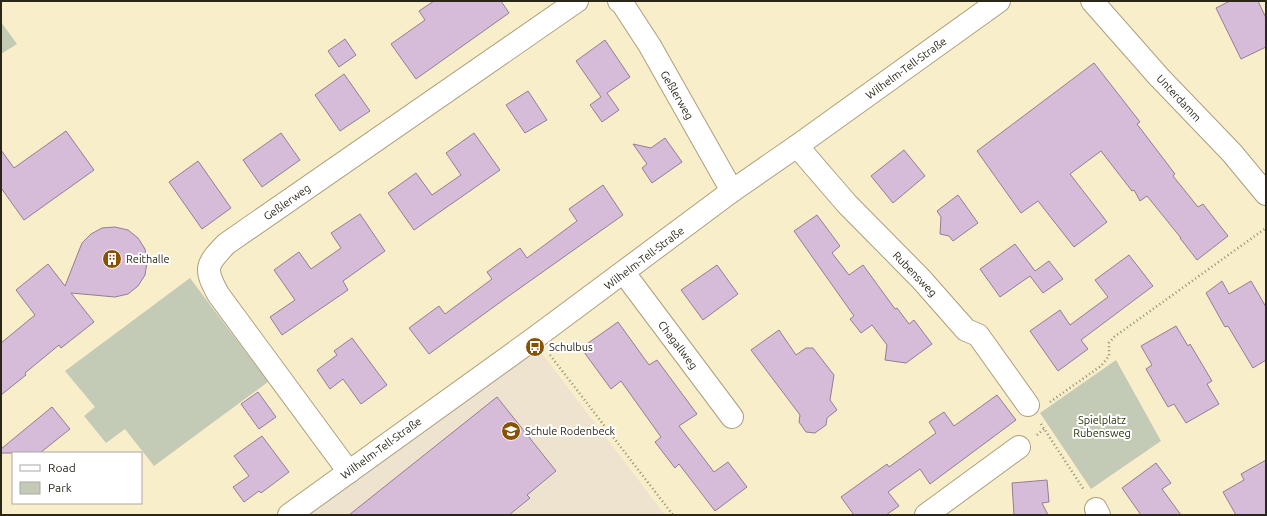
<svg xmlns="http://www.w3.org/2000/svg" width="1267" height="516" viewBox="0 0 1267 516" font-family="Ubuntu,sans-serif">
	<rect width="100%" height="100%" fill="#f9eeca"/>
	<path fill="#ede3ce" d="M537,347l128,168h-359z"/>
	<g fill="#c3cab5">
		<path d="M1,22l16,22 -16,10z"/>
		<path d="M190,278l78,104 -114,84 -29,-37 -19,14 -22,-27 11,-9 -30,-36z"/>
		<path d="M1116,360l45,81 -70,48 -51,-76z"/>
	</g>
	<g fill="#d7bcd9" stroke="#957c96">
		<path d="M434,1h67l8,12 -93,66 -25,-35 34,-24 -6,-9z"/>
		<path d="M1230,1h28l8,17v29l-25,12 -25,-51z"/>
		<path d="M345,39l11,16 -17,12 -11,-16z"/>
		<path d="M605,40l25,37 -23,16 12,17 -17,12 -12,-17 11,-8 -25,-36z"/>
		<path d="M1094,63l46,59 -3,2 38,50 -2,2 25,31 5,-3 25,32 -31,24 -17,-22h1l-34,-42 -7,5 -6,-11 -2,1 -31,-40 -31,23 37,48 -33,25 -36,-46 -17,12 -44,-62z"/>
		<path d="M344,74l26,37 -30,20 -25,-36z"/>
		<path d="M528,91l19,29 -22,13 -19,-28z"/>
		<path d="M66,131l28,39 -70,50 -23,-32v-38l13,18z"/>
		<path d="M281,133l19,27 -38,27 -19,-27z"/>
		<path d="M474,133l26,37 -86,60 -26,-37 28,-20 16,22 29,-20 -15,-22z"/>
		<path d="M665,138l17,24 -30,21 -10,-15 5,-4 -14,-20 18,4z"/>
		<path d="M904,150l21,26 -32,27 -22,-27z"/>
		<path d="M198,161l33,47 -29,21 -33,-47z"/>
		<path d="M603,185l20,30 -117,83 -77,56 -20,-26 30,-22 6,8 47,-35 -5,-7 33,-24 7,10 50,-37 -8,-12z"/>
		<path d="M958,195l20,28 -25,18 -4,-5 -9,-2 1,-17 -4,-6z"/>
		<path d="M360,214l25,37 -42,30 5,9 -66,45 -12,-18 25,-17 -21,-30 25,-18 12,17 30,-21 -10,-15z"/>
		<path d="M817,215l23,31 -8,7 17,22 14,-10 32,44 2,-1 12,16 5,-4 18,24 -26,19 -21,-3 2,-15 -15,-20 -11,8 -11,-14 4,-3 -60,-85z"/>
		<path d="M115,227l13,3 10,8 7,11 2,13 -2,13 -7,11 -10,8 -13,3 -44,-4 23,29 -33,26 -2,-3 -34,28 1,2 -25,20v-52l34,-28 -19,-25 32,-26 17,22 17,-43 9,-9 11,-6z"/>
		<path d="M1015,244l20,27 14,-10 14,18 -20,14 -13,-17 -30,21 -20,-28z"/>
		<path d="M1129,255l24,31 -72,54 7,9 -30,22 -28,-40 30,-21 10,15 38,-28 -13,-17z"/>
		<path d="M717,265l21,29 -35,26 -22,-30z"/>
		<path d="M1222,281l7,13 22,-13 15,26v53l-13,8 -25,-42 -3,1 -19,-34z"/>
		<path d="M618,322l31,43 8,-5 40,54 -18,12 35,46 14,-10 19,25 -32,24 -36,-47 -4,4 -20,-26 6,-5 -40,-56 -10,8 -30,-41z"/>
		<path d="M1176,326l12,20 2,-2 22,37 -5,3 12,20 -33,19 -12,-19 -6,3 -22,-38 6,-4 -11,-19z"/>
		<path d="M779,330l17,25 10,-7h7l21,27 -4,25 7,10 -10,8 -1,7 -11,8 -9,-1 -7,-10 1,-7 -49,-65z"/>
		<path d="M352,338l35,47 -26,19 -18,-25 -13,10 -13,-19 20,-15 -3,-4z"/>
		<path d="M258,392l18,25 -17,12 -18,-25z"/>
		<path d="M997,395l19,25 -86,64 -10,-15 -32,23 11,14 -13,9h-32l-13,-18 46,-33 2,3 47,-34 -7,-11 15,-10 10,14z"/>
		<path d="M497,397l59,74 -29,24 3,3 -21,17h-160z"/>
		<path d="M52,407l18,22 -30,24h-39v-4z"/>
		<path d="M262,436l27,36 -28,21 -2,-2 -15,11 -11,-15 16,-11 -15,-20z"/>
		<path d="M1266,460v55h-30l-13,-23 21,-12 -3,-6z"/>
		<path d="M1156,463l15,20 -9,6 19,26h-40l-19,-27z"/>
		<path d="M1047,480l2,22 -7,1 6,12h-34l-2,-32z"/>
	</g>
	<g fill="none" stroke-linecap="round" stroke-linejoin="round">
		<defs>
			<g id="minor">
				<path d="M619,1l3,2 28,43 82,145"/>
				<path d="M1092,1l67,76 73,76 34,41"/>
				<path d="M797,146l50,58 74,75 45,51 12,5 50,70"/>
				<path d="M624,273l108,144"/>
				<path d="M349,472l-131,-178c-14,-26 -12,-29 8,-50l351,-243"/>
				<path d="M1096,509l3,6"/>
				<path d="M289,515l247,-178 196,-146 65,-45 202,-145"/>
				<path d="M926,515l93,-68"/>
			</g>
		</defs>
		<use href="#minor" stroke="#ab9f7e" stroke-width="24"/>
		<g stroke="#918970" stroke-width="2.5" stroke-dasharray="1 3" stroke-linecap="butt">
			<path d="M550,355l123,160"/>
			<path d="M1050,402l51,-36 8,-10v-13l5,-6 152,-109"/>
			<path d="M1041,424l43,66"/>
			<path d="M1037,435l7,-6"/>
		</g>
		<use href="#minor" stroke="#fff" stroke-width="22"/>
	</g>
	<defs>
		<symbol id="building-disc" viewBox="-11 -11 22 22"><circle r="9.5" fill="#885300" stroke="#fff"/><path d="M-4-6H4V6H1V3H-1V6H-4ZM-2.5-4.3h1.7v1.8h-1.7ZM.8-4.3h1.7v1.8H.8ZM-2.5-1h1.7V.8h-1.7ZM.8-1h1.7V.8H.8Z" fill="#fff"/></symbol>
		<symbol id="bus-disc" viewBox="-11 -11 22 22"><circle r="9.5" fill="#885300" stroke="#fff"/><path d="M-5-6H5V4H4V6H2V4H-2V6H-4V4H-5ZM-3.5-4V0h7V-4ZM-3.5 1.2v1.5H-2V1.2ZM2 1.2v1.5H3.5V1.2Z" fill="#fff"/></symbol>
		<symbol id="school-disc" viewBox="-11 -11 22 22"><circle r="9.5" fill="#885300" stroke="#fff"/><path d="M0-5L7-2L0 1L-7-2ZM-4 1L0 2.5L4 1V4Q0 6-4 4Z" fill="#fff"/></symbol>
	</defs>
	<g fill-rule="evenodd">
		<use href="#building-disc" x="101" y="248" width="22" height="22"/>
		<use href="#bus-disc" x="524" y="336" width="22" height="22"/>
		<use href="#school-disc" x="500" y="420" width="22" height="22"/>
	</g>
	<g text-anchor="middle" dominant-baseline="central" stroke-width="4" stroke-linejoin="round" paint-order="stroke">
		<g font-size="11" fill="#2a2618" stroke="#fff">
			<text transform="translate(906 68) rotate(-36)">Wilhelm-Tell-Straße</text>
			<text transform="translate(677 95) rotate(60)">Geßlerweg</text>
			<text transform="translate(1179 98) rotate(47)">Unterdamm</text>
			<text transform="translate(287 202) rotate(-35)">Geßlerweg</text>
			<text transform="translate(644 258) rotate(-37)">Wilhelm-Tell-Straße</text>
			<text transform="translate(915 274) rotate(46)">Rubensweg</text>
			<text transform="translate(678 345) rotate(53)">Chagallweg</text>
			<text transform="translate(381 448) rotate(-36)">Wilhelm-Tell-Straße</text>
		</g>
		<g font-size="11" fill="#2a2618" stroke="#fff" text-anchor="start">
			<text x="126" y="259">Reithalle</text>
			<text x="549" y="347">Schulbus</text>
			<text x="525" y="431">Schule Rodenbeck</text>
		</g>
		<g font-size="11" fill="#283500" stroke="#fff">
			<text x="1102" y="420">Spielplatz<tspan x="1102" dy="13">Rubensweg</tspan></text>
		</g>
	</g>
	<rect width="1267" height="516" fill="none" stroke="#2a2618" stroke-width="4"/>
	<rect x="12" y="452" width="130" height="52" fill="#ffffff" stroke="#aaa8a3"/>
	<rect x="20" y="465" width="20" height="6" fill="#ffffff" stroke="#aaa8a3"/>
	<text x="48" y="472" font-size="12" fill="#2a2618">Road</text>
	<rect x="20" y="482" width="20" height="12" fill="#c3cab5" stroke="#aaa8a3"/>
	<text x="48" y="492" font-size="12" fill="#2a2618">Park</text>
</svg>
